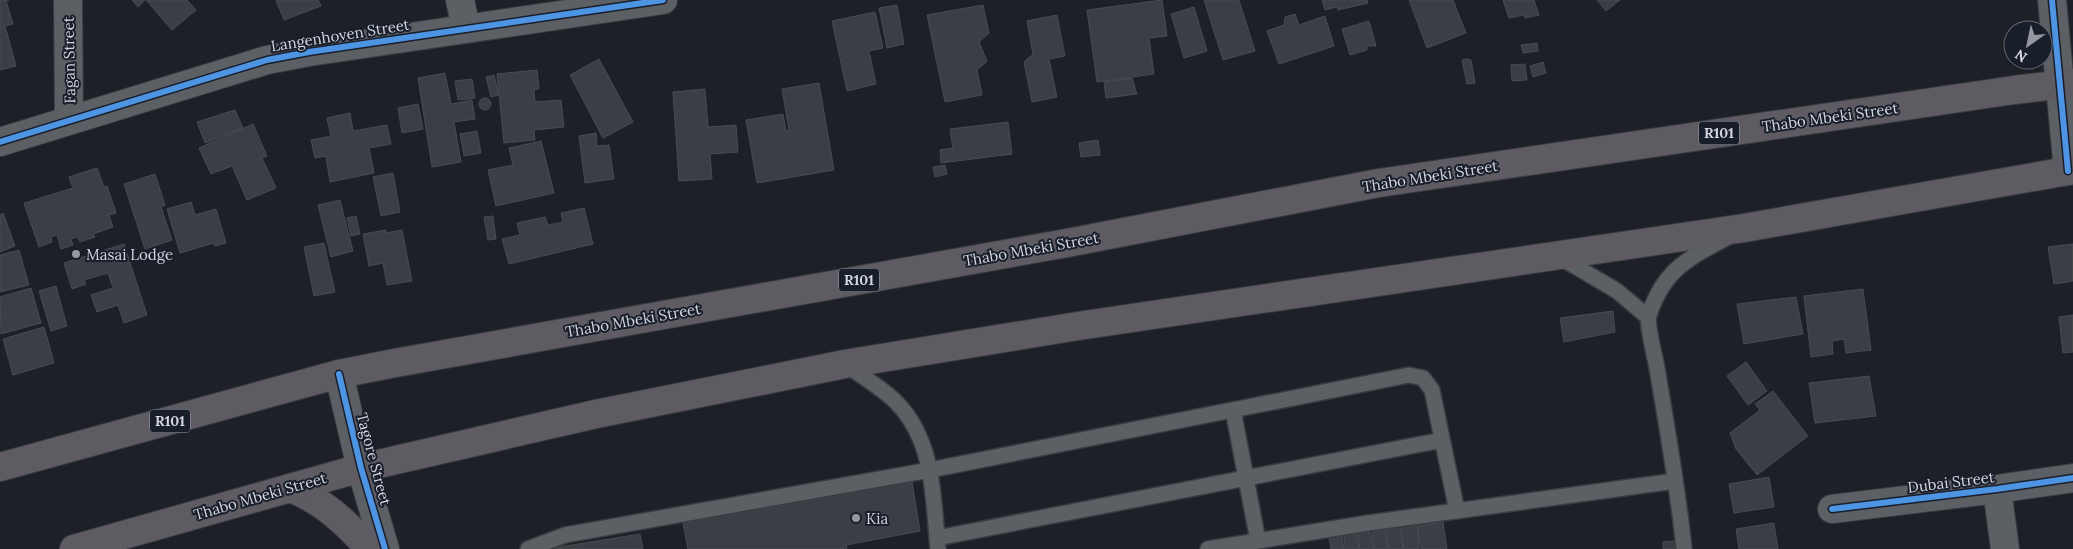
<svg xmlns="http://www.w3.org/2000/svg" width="2073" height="549" viewBox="0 0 2073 549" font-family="Lora,serif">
	<rect width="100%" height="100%" fill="#1d2027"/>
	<g fill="#3b3e44" stroke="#484c51">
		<path d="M0,0h9l-3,1 7,23 -8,2 11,40 -16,4z"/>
		<path d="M132,0h13l-7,7z"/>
		<path d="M146,0h41l9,10 -24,20z"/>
		<path d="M276,0h42l3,6 -37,14z"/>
		<path d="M1162,0l5,36 -18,2 5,36 -57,8 -10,-72z"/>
		<path d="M1204,0h35l16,51 -32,9z"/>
		<path d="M1322,0h45l1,3 -30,7 -1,-3 -12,3z"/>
		<path d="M1409,0h44l13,33 -39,15z"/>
		<path d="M1503,0h31l5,15 -14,3 -1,-3 -15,3z"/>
		<path d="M1597,0h23l-14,11z"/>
		<path d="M897,5l7,39 -17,4 -8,-40z"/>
		<path d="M983,5l6,28 -10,9 8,19 -10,9 5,25 -37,7 -18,-87z"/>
		<path d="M1194,7l13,44 -23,7 -13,-44z"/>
		<path d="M875,12l8,36 -14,3 7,33 -29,7 -15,-70z"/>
		<path d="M1295,14l4,11 26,-9 9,30 -55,18 -12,-33 17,-6 1,-8z"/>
		<path d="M1057,15l8,41 -16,3 8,38 -25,5 -8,-40 9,-8 -6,-33z"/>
		<path d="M1369,21l7,25h-9v4l-17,5 -8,-26z"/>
		<path d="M1537,43l1,8 -15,2 -2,-8z"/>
		<path d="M599,59l34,63 -30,16 -33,-63z"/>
		<path d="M1467,59l4,1 4,23 -8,1 -5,-24z"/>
		<path d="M1543,62l3,11 -13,4 -3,-11z"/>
		<path d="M1525,64l2,16 -15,1 -1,-16z"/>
		<path d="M537,70l2,19h-5l1,13 26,-2 3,27 -30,3 1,10 -31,3 -7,-69z"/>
		<path d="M445,73l6,31 21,-4 3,19 -21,3 7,40 -29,5 -14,-89z"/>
		<path d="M494,75l5,20 -8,2 -5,-20z"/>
		<path d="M1132,78l5,16 -31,4 -2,-16z"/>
		<path d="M472,79l3,19 -17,2 -3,-19z"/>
		<path d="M819,83l15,87 -77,13 -11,-63 37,-6 3,17 3,-1 -7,-41z"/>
		<path d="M705,89l3,38 28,-2 2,27 -28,2 2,25 -33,2 -6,-89z"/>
		<circle cx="485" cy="104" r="6"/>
		<path d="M418,104l5,25 -21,4 -4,-25z"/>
		<path d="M235,110l8,18 -38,15 -8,-21z"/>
		<path d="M350,113l3,18 34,-6 4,19 -22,4 5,25 -44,9 -4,-26 -11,2 -4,-18 20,-4 -4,-18z"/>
		<path d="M1008,122l4,32 -71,9 -1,-13 13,-2 -3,-19z"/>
		<path d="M253,124l14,32 -5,2 14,30 -29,12 -15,-34 -21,8 -12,-26z"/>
		<path d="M477,131l4,22 -17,3 -4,-22z"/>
		<path d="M596,133l1,13 12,-1 5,34 -29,4 -6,-47z"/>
		<path d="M1098,140l2,15 -19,2 -2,-14z"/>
		<path d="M541,141l13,52 -58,13 -8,-36 25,-5 -4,-17z"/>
		<path d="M945,165l2,9 -12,3 -2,-10z"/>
		<path d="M97,168l7,19 3,-1 9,27 -7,2 4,12 -20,7 2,3 -15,5 -2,-5 -7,2 2,6 -12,4 -4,-14 -6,2 1,5 -13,5 -15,-44 49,-15 -4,-11z"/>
		<path d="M393,173l7,39 -19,4 -8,-39z"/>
		<path d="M155,174l10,31 -4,2 11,33 -27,9 -21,-65z"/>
		<path d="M340,200l13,51 -22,6 -13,-52z"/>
		<path d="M191,202l4,13 21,-6 10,34 -11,3 -1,-3 -34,10 -13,-44z"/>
		<path d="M584,208l9,36 -84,20 -7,-25 18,-4 -3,-12 28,-6 3,8 15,-3 -2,-9z"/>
		<path d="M3,213l12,33 -15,6v-37z"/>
		<path d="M356,216l4,18 -9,2 -4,-18z"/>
		<path d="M493,216l3,23 -8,1 -4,-23z"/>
		<path d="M386,230v3l16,-3 10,51 -25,4 -4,-22 -14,3 -6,-32z"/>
		<path d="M324,243l11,49 -21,4 -10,-49z"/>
		<path d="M124,244l23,71 -23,8 -6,-18 -21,7 -6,-17 22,-7 -5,-15 -24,7 2,4 -14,5 -8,-26z"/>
		<path d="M2073,244v37l-19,3 -6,-37z"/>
		<path d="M19,250l10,35 -29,7v-37z"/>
		<path d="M56,286l11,40 -16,5 -12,-40z"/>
		<path d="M31,288l10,35 -40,11 -1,-37z"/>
		<path d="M1863,289l8,61 -25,3 -2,-14 -12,2 1,13 -22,3 -7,-61z"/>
		<path d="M1796,297l7,37 -59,10 -7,-40z"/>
		<path d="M1613,311l2,21 -51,10 -4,-24z"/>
		<path d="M2073,315v37l-10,1 -4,-36z"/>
		<path d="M44,327l10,36 -41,12 -10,-36z"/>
		<path d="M1746,362l21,29 -19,14 -21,-29z"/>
		<path d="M1869,376l7,40 -61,7 -6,-40z"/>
		<path d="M1773,391l35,45 -51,39 -21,-26 -6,-16 30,-23 -5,-6z"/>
		<path d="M1769,477l5,30 -40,6 -5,-29z"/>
		<path d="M912,482l8,49 -74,14 1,4h-159l-5,-26z"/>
		<path d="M1443,522l4,27h-26l-4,-23z"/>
		<path d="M1774,523l4,26h-39l-3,-20z"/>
		<path d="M1409,525l8,1 2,23h-15l-3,-21z"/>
		<path d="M1392,528h8l3,21h-14l-3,-19z"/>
		<path d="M1385,529l3,20h-14l-2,-17z"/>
		<path d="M1365,532h5l4,17h-14l-2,-15z"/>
		<path d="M640,534l3,15h-92l9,-2z"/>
		<path d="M1357,534l2,15h-14l-1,-13z"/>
		<path d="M1342,535l2,14h-13l-2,-11z"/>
		<path d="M1676,541l1,8h-14v-7z"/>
	</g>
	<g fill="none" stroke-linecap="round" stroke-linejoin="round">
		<defs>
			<g id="service">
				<path d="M1558,256l59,35 31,26"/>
				<path d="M845,364c16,12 39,25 52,39 38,39 36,97 41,146"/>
				<path d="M1233,410l25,131"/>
				<path d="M937,538l505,-98"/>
				<path d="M528,549l37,-14 365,-65 479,-95 14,3 9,12 25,121"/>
				<path d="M1208,549l160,-26 307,-42"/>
				<path d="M1684,549c-6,-61 -17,-121 -27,-181 -2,-11 -11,-45 -8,-53 15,-46 40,-57 79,-78"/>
			</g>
			<g id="minor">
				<path d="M68,0l1,119"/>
				<path d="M460,0l6,28"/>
				<path d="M0,142l267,-82 42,-8 354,-52"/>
				<path d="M339,374l22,94 24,81"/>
				<path d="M1997,489l8,60"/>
				<path d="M1832,509l165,-20 76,-11"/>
			</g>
			<path id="tertiary" d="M2052,0l16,171"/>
			<g id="primary">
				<path d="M0,467l339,-93 56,-11 672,-120 312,-60 635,-93 59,-7"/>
				<path d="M290,488c34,13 56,35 80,61"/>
				<path d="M74,549l287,-81 235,-54 249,-50 233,-38 666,-98 329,-58"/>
			</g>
		</defs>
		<use href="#service" stroke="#3a3b41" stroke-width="18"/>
		<use href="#minor" stroke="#3a3b41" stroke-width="30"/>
		<use href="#tertiary" stroke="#3a3b41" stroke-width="30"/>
		<use href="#primary" stroke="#3a3b41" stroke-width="30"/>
		<use href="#service" stroke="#5c5f64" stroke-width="15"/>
		<use href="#minor" stroke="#5c5f64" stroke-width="28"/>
		<use href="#tertiary" stroke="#5c5f64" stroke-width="28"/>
		<use href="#primary" stroke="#5e5c62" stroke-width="28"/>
		<defs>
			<g id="cycleway">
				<path d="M2052,0l16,171"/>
				<path d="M0,142l267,-82 42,-8 354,-52"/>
				<path d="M339,374l22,94 24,81"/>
				<path d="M1832,509l165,-20 76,-11"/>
			</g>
		</defs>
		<use href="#cycleway" stroke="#191e2b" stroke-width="9"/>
		<use href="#cycleway" stroke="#4d94e3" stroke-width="6"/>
	</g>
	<g fill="#94979f" stroke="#191e2b" stroke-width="2">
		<circle cx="76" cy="254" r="5"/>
		<circle cx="856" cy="518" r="5"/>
	</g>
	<g text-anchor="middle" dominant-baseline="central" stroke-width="4" stroke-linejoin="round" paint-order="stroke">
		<g fill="#191e2b" stroke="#9ca0aa" stroke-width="1">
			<rect x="1699" y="121.5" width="40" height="23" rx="4"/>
			<rect x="839" y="268.5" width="40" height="23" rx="4"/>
			<rect x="150" y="409.5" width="40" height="23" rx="4"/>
		</g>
		<g font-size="14" font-weight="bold" fill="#d4d7e0">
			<text x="1719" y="133">R101</text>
			<text x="859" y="280">R101</text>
			<text x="170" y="421">R101</text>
		</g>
		<g font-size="15" fill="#d4d7e0" stroke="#191e2b">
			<text transform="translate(340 35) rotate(-9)">Langenhoven Street</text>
			<text transform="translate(69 60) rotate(-91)">Fagan Street</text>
			<text transform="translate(1830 117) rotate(-8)">Thabo Mbeki Street</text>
			<text transform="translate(1430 176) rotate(-9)">Thabo Mbeki Street</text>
			<text transform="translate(1031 249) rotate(-10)">Thabo Mbeki Street</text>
			<text transform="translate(633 320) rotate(-10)">Thabo Mbeki Street</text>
			<text transform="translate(374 459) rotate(75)">Tagore Street</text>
			<text transform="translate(1951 482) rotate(-7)">Dubai Street</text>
			<text transform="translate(260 496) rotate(-16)">Thabo Mbeki Street</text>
		</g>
		<g font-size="15" fill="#d4d7e0" stroke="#191e2b" text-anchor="start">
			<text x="86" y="254">Masai Lodge</text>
			<text x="866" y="518">Kia</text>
		</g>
	</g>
	<g transform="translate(2028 45) rotate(213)"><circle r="24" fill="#191e2b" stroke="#646873"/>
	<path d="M0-4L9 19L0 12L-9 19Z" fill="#94979f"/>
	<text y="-8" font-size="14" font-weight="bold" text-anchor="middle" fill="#d4d7e0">N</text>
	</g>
</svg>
